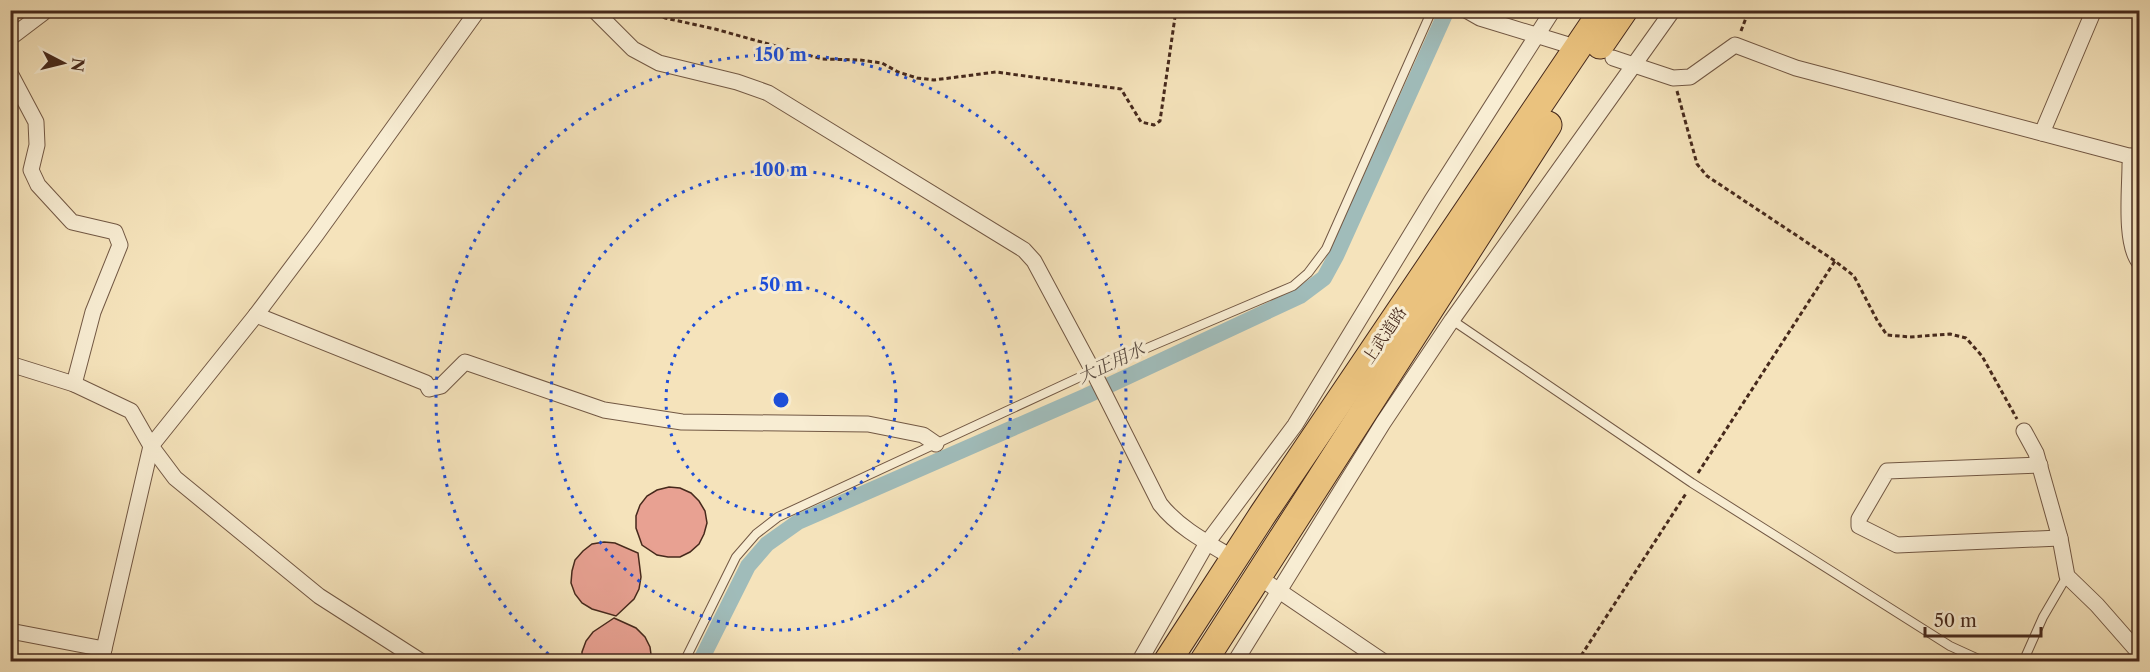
<svg xmlns="http://www.w3.org/2000/svg" width="2150" height="672" viewBox="0 0 2150 672" font-family="'Libre Caslon Text','Noto Serif JP',serif">
	<rect width="100%" height="100%" fill="#f5e3bb"/>
	<filter id="stains"><feTurbulence type="fractalNoise" baseFrequency=".00333" numOctaves="4"/><feColorMatrix values="0 0 0 0 .2 0 0 0 0 .09 0 0 0 0 .02 0 0 0 .5 -.17"/></filter>
	<radialGradient id="worn" r=".72"><stop offset=".6" stop-color="#630" stop-opacity="0"/><stop offset="1" stop-color="#630" stop-opacity=".3"/></radialGradient>
	<g fill="none" stroke-linecap="round" stroke-linejoin="round">
		<path stroke="#a0bcba" stroke-width="16" d="M700,662l48,-96 19,-22 31,-22 288,-126 214,-100 24,-18 12,-22 111,-246"/>
	</g>
	<g fill="#e8a192" stroke="#46291c" stroke-width="1.5">
		<path d="M669,487l11,1 11,5 8,8 6,10 2,12 -3,11 -5,10 -9,8 -10,5h-12l-11,-2 -15,-10 -6,-17v-12l4,-11 7,-9 10,-6z"/>
		<path d="M604,542l11,1 23,10 3,24 -2,12 -5,10 -18,17 -24,-7 -10,-6 -7,-9 -4,-11 1,-12 3,-11 8,-9 9,-7z"/>
		<path d="M614,618l22,10 9,9 5,10 2,15h-70v-10l4,-11 7,-9z"/>
	</g>
	<g fill="none" stroke-linecap="round" stroke-linejoin="round">
		<defs>
			<g id="lane">
				<path d="M1452,320l240,163 258,163 35,16"/>
				<path d="M684,662l52,-105 20,-23 22,-17 315,-146 200,-85 15,-13 18,-24 106,-239"/>
				<path d="M2023,662l20,-45 24,-41"/>
			</g>
			<g id="street">
				<path d="M594,10l39,39 26,14 78,19 31,11 256,157 10,11 59,110 67,133c17,22 44,37 68,51"/>
				<path d="M1466,10l14,8 85,26"/>
				<path d="M10,38l33,-25 1,-3"/>
				<path d="M1613,58l60,20 17,-1 45,-32 61,23 344,91"/>
				<path d="M10,73l26,49 1,23 -6,25 7,15 34,37 43,10 5,13 -27,67 -19,72"/>
				<path d="M2042,133l52,-123"/>
				<path d="M2131,156l-1,9c0,24 -6,80 10,98"/>
				<path d="M256,315l170,68 3,6 12,-3 24,-24 139,48 78,12 186,2 55,11 13,9"/>
				<path d="M10,364l64,20 57,27 20,35 24,32 144,118 103,66"/>
				<path d="M2024,431l12,22 24,85 7,38 30,29 43,49"/>
				<path d="M2040,465l-153,6 -28,48v7l38,19 163,-7"/>
				<path d="M1266,582l118,80"/>
				<path d="M10,631l94,18"/>
				<path d="M101,662l50,-216 105,-131 60,-80 162,-225"/>
				<path d="M1139,662l68,-119 88,-118 137,-225 121,-190"/>
				<path d="M1235,662l148,-239 69,-103 221,-310"/>
			</g>
			<g id="highway">
				<path d="M1600,45l24,-35"/>
				<path d="M1167,662l96,-148 340,-504"/>
				<path d="M1203,662l345,-537"/>
			</g>
		</defs>
		<use href="#lane" stroke="#725844" stroke-width="10"/>
		<use href="#street" stroke="#725844" stroke-width="17"/>
		<use href="#highway" stroke="#46291c" stroke-width="29"/>
		<g stroke="#46291c" stroke-width="3" stroke-dasharray="4.5 3" stroke-linecap="butt">
			<path d="M650,10l15,8 50,11 107,30 38,1 22,3 16,9 19,6 17,2 62,-8 125,17 20,33 13,3 6,-4 16,-111"/>
			<path d="M1741,31l8,-21"/>
			<path d="M1677,91l20,73 10,12 128,85 19,15 24,46 9,13 23,2 40,-3 16,4 16,18 35,63"/>
			<path d="M1698,473l137,-212"/>
			<path d="M1577,662l110,-170"/>
		</g>
		<use href="#lane" stroke="#f8edd3" stroke-width="8"/>
		<use href="#street" stroke="#f8edd3" stroke-width="15"/>
		<use href="#highway" stroke="#eac27e" stroke-width="27"/>
	</g>
	<g fill="none" stroke="#1d4ed8" stroke-width="3" stroke-dasharray="3 6">
		<circle cx="781" cy="400" r="115"/>
		<circle cx="781" cy="400" r="230"/>
		<path d="M555 660A345 345 0 1 1 1007 660"/>
	</g>
	<g text-anchor="middle" dominant-baseline="central" stroke-width="6" stroke-linejoin="round" paint-order="stroke">
		<g font-size="16" fill="#46291c" stroke="#f8edd3">
			<text transform="translate(1384 335) rotate(-56)">上武道路</text>
		</g>
		<g font-size="18" font-style="italic" fill="#5c4e44" stroke="#f8edd3">
			<text transform="translate(1111 363) rotate(-25)">大正用水</text>
		</g>
	</g>
	<circle cx="781" cy="400" r="9" fill="#1d4ed8" stroke="#f8edd3" stroke-width="3"/>
	<g font-size="18" text-anchor="middle" font-weight="bold" fill="#1d4ed8" stroke="#f8edd3" stroke-width="6" stroke-linejoin="round" paint-order="stroke">
		<text x="781" y="61">150 m</text>
		<text x="781" y="176">100 m</text>
		<text x="781" y="291">50 m</text>
	</g>
	<rect width="2150" height="672" fill="none" stroke="#f5e3bb" stroke-width="36"/>
	<rect x="12" y="12" width="2126" height="648" fill="none" stroke="#46291c" stroke-width="3"/>
	<rect x="18" y="18" width="2114" height="636" fill="none" stroke="#46291c" stroke-width="1.5"/>
	<g transform="translate(63 63) rotate(97)" stroke="#f8edd3" stroke-width="4.5" paint-order="stroke">
	<path d="M0-4.5L10 22L0 15L-10 22Z" fill="#46291c"/>
	<text y="-9" font-size="16" font-weight="bold" text-anchor="middle" fill="#46291c">N</text>
	</g>
	<path d="M1925 627v9h116v-9" fill="none" stroke="#46291c" stroke-width="3"/>
	<text x="1934" y="627" font-size="18" fill="#46291c" stroke="#f8edd3" stroke-width="4.5" paint-order="stroke">50 m</text>
	<rect width="100%" height="100%" filter="url(#stains)"/>
	<rect width="100%" height="100%" fill="url(#worn)"/>
</svg>
